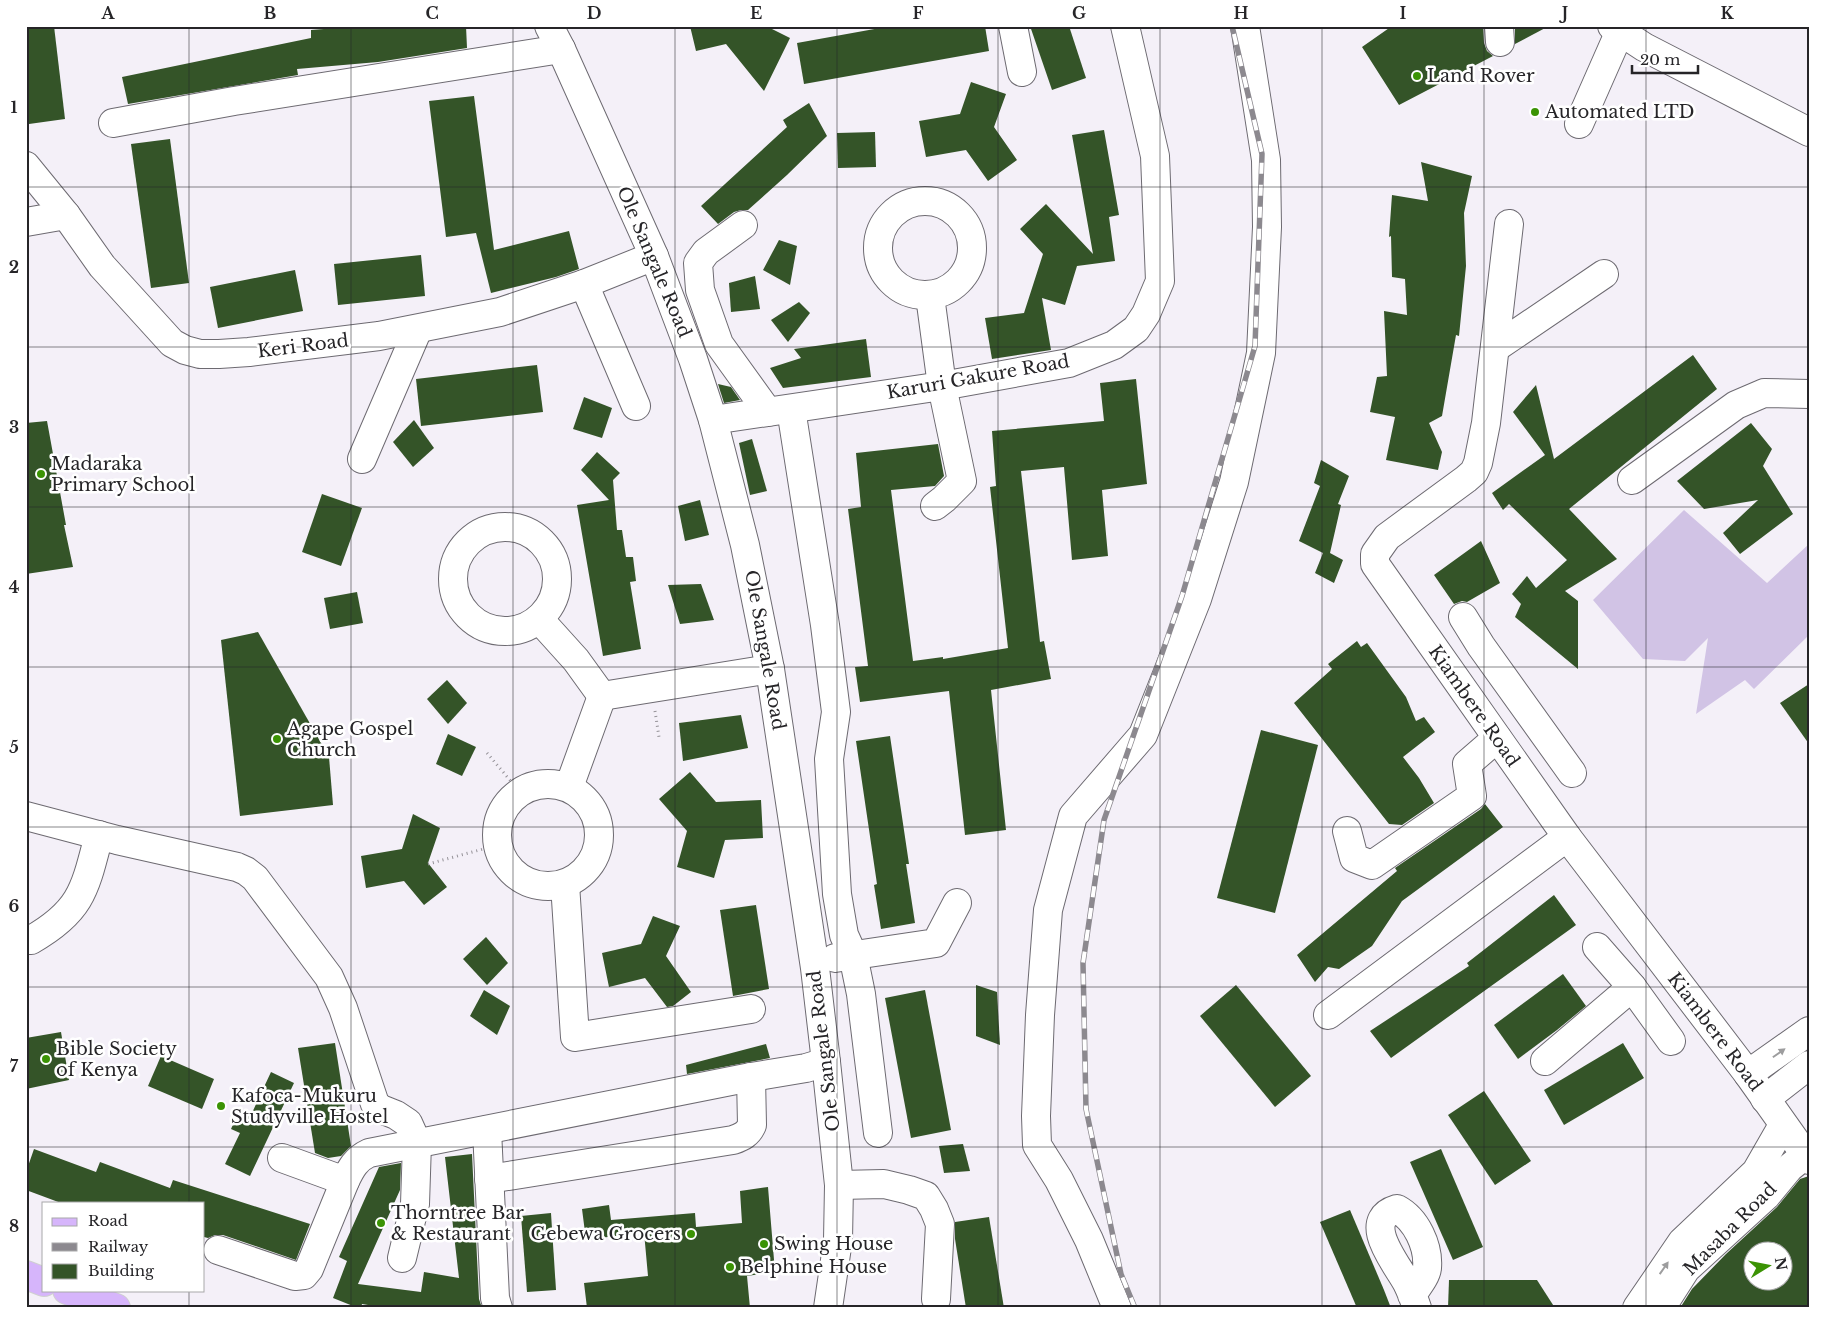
<svg xmlns="http://www.w3.org/2000/svg" width="1835" height="1334" viewBox="0 0 1835 1334" font-family="'Libre Baskerville',serif">
	<rect width="100%" height="100%" fill="#f4f0f8"/>
	<path fill="#d1c3e5" d="M1684,510l83,73 42,-39v91l-55,54 -9,-9 -49,34 12,-76 -23,23 -42,-2 -50,-59z"/>
	<g fill="#345428" fill-rule="evenodd">
		<path d="M26,26h28l11,93 -36,5 -3,-23z"/>
		<path d="M362,26h104l1,22 -89,14 -81,7 1,6 -170,29 -6,-27 189,-39v-8z"/>
		<path d="M690,26h76l24,12 -26,53 -38,-47 -30,7z"/>
		<path d="M891,26h94l4,25 -185,33 -7,-41z"/>
		<path d="M1030,26h39l17,52 -34,12z"/>
		<path d="M1392,26h91l1,17 3,8 6,5 -94,49 -37,-58z"/>
		<path d="M1515,26h34l-34,18z"/>
		<path d="M971,82l35,12 -12,33 23,33 -29,21 -22,-31 -40,7 -7,-36 41,-7z"/>
		<path d="M474,96l20,154 75,-19 10,38 -23,8 -65,16 -15,-60 -30,4 -17,-136z"/>
		<path d="M809,103l18,33 -40,39 -39,35h-7l-7,2 -16,12 -17,-18 86,-79 -4,-7z"/>
		<path d="M1104,130l15,85 -10,2 6,44 -38,5 -12,39 -23,-7 9,52 -59,9 -7,-41 39,-5 19,-59 -23,-25 26,-25 47,50 -21,-119z"/>
		<path d="M875,132l1,35 -38,1 -1,-35z"/>
		<path d="M170,139l19,144 -38,5 -20,-144z"/>
		<path d="M1421,162l51,14 -8,37 2,53 -7,70 -3,-1 -14,81 -13,7 13,29 -4,18 -52,-10 9,-43 -25,-5 7,-35 10,-1 -3,-65 23,4 -2,-36 -13,-2 -1,-41 -2,1 3,-42 36,6z"/>
		<path d="M779,240l18,6 -7,39 -27,-15z"/>
		<path d="M421,255l4,41 -87,9 -4,-41z"/>
		<path d="M295,270l8,41 -85,17 -8,-41z"/>
		<path d="M755,276l5,33 -29,3 -2,-29z"/>
		<path d="M799,302l11,11 -22,29 -17,-22z"/>
		<path d="M866,339l5,38 -88,11 -13,-20 31,-10 -7,-9z"/>
		<path d="M1693,355l24,34 -148,120 48,50 -52,32 13,10v68l-63,-52 6,-13 -9,-10 15,-18 9,12 31,-28 -58,-56 -6,6 -11,-17 53,-38 -32,-43 23,-27 18,74z"/>
		<path d="M537,365l6,47 -122,14 -5,-47z"/>
		<path d="M1136,379l11,105 -45,6 6,66 -36,4 -8,-93 -43,4 19,171 4,-1 7,38 -60,11 15,140 -41,5 -16,-144 -89,11 -5,-35 13,-1 -20,-157 13,-2 -5,-54 82,-9 6,32 -9,10 -44,4 22,171 30,-4v2l65,-11 -18,-161 6,-1 -4,-55 112,-10 -4,-38z"/>
		<path d="M718,384l13,3 9,13 -16,3z"/>
		<path d="M584,397l28,11 -10,30 -29,-9z"/>
		<path d="M414,420l20,28 -21,19 -20,-25z"/>
		<path d="M47,421l19,104h-2l9,42 -47,7v-151z"/>
		<path d="M1751,423l21,26 -9,17 30,48 -53,40 -17,-21 35,-33 -54,9 -27,-28z"/>
		<path d="M752,439l15,52 -17,4 -11,-52z"/>
		<path d="M597,452l23,21 -7,7 4,50h5l4,27h7l3,24 -6,1 11,67 -38,7 -26,-151 32,-5 -28,-30z"/>
		<path d="M1321,460l28,16 -11,28 3,1 -11,48 13,7 -9,23 -19,-10 8,-20 -24,-12 21,-55 -6,-3z"/>
		<path d="M322,494l40,14 -21,58 -39,-14z"/>
		<path d="M700,500l9,35 -24,6 -7,-35z"/>
		<path d="M1481,541l19,42 -33,19 -5,-1 -8,3 -20,-29z"/>
		<path d="M701,584l13,36 -34,4 -12,-39z"/>
		<path d="M357,592l6,31 -33,6 -6,-31z"/>
		<path d="M258,632l71,125 4,48 -93,11 -19,-176z"/>
		<path d="M1357,641l4,6 6,-4 39,54 10,24 8,-4 11,15 -32,25 16,21 15,25 -32,22 -13,-1 -95,-121 38,-34 -4,-5z"/>
		<path d="M447,680l20,23 -19,21 -21,-25z"/>
		<path d="M1809,684v60l-29,-41z"/>
		<path d="M741,715l7,33 -65,13 -4,-38z"/>
		<path d="M1261,730l57,15 -43,168 -58,-15z"/>
		<path d="M448,734l28,13 -14,29 -26,-12z"/>
		<path d="M890,736l19,128h-3l9,59 -34,6 -7,-44 3,-1 -21,-143z"/>
		<path d="M690,772l26,30 45,-2 2,38 -38,2 -11,38 -37,-11 10,-36 -28,-32z"/>
		<path d="M1485,804l18,23 -101,74 -30,45 -33,23 -11,-2 -13,15 -18,-27 100,-84 -2,-3 86,-59z"/>
		<path d="M413,814l27,14 -12,35 19,24 -23,18 -20,-24 -38,7 -5,-32 41,-7z"/>
		<path d="M1554,895l22,30 -185,133 -21,-27 99,-65 -2,-3z"/>
		<path d="M756,905l13,84 -36,7 -13,-86z"/>
		<path d="M653,916l27,10 -14,30 25,36 -18,14 -6,1 -22,-29 -36,9 -7,-34 39,-9z"/>
		<path d="M486,937l22,26 -21,22 -24,-26z"/>
		<path d="M1563,974l23,32 -29,24 -39,29 -24,-34z"/>
		<path d="M976,985l21,7 3,53 -24,-9z"/>
		<path d="M1236,985l75,91 -36,31 -75,-91z"/>
		<path d="M484,990l26,16 -13,29 -27,-19z"/>
		<path d="M925,990l26,140 -40,8 -26,-140z"/>
		<path d="M61,1032l8,48 -43,9v-51z"/>
		<path d="M335,1043l16,103 -10,10 -13,2 -13,-5 -17,-105z"/>
		<path d="M1623,1043l21,35 -80,47 -20,-35z"/>
		<path d="M766,1044l4,14 -83,16 -1,-9z"/>
		<path d="M161,1056l53,23 -12,30 -54,-23z"/>
		<path d="M271,1072l23,11 -44,93 -25,-12 15,-31 -9,-4 9,-20 11,6z"/>
		<path d="M1484,1091l47,70 -36,24 -47,-70z"/>
		<path d="M963,1144l7,27 -26,2 -5,-27z"/>
		<path d="M34,1149l62,23 4,-10 70,26 3,-8 137,44 -14,36 -73,-25h-8l-7,3 -4,-1v-34h-143l-35,-13v-18z"/>
		<path d="M1441,1149l42,98 -30,13 -43,-98z"/>
		<path d="M472,1154l7,145 3,9h-96l-24,-4 -1,4h-3l-25,-10 14,-37 -8,-4 40,-90 22,-4 -1,27 -42,94 63,8 3,-20 35,6 -14,-121z"/>
		<path d="M1809,1176v132h-129l12,-19 34,-35 51,-47 23,-28zM1752,1252h30v30h-30z"/>
		<path d="M768,1187l7,85 -28,4 3,32h-163l-3,-25 64,-7 -4,-44 -58,8 -4,-31 27,-4 2,15 84,-7 1,14 46,-4 -2,-32z"/>
		<path d="M1350,1210l34,80 7,18h-34l-37,-86z"/>
		<path d="M551,1213l5,77 -29,2 -6,-76z"/>
		<path d="M989,1217l15,91h-38l-11,-69v-17z"/>
		<path d="M1449,1280h88l18,28h-107z"/>
	</g>
	<g fill="none" stroke-linecap="round" stroke-linejoin="round">
		<defs>
			<g id="minor">
				<path d="M549,26l12,23 93,207 39,103 20,61 32,125 25,124 45,299 11,94 13,123 -1,55 -10,68"/>
				<path d="M1013,26l9,46"/>
				<path d="M1499,26l1,16"/>
				<path d="M1612,26l32,21 165,85"/>
				<path d="M113,123l121,-22 327,-52"/>
				<path d="M1579,124l41,-93"/>
				<path d="M26,166l40,49 36,51 70,77 13,7 15,4h19l30,-2 130,-16 121,-24 84,-28 70,-28"/>
				<circle cx="925" cy="248" r="47"/>
				<path d="M26,222l40,-7"/>
				<path d="M1509,224l-23,199 -8,40 -4,9 -8,7 -79,58 -12,17v10l192,273 181,237 61,86"/>
				<path d="M743,225l-37,27 -8,11 2,27 19,54 49,68"/>
				<path d="M584,284l52,122"/>
				<path d="M930,296l12,90 20,95 -18,18 -9,7"/>
				<path d="M1495,348l109,-74"/>
				<path d="M791,409l34,216 11,87 -7,47 8,135 7,41 9,20 8,39 17,139"/>
				<path d="M713,420l229,-34 127,-23 45,-18 22,-16 10,-15 14,-33 -5,-125 -30,-130"/>
				<path d="M362,459l56,-130"/>
				<path d="M1632,480l104,-75 28,-12 45,1"/>
				<circle cx="505" cy="579" r="52"/>
				<path d="M1463,617l18,29 91,127"/>
				<path d="M539,619l37,41 26,36"/>
				<path d="M602,696l168,-27"/>
				<circle cx="548" cy="835" r="51"/>
				<path d="M569,787l33,-91"/>
				<path d="M26,816l91,24 120,27 9,4 9,7 74,99 14,31 32,96 6,5 15,6 12,8 9,20 -2,61 -13,54"/>
				<path d="M1347,831l7,27 18,7 100,-69 -5,-32 30,-26"/>
				<path d="M565,884l10,153 176,-28"/>
				<path d="M31,940c51,-29 54,-51 68,-105"/>
				<path d="M1597,947l35,40 39,54"/>
				<path d="M835,958l101,-15 21,-40"/>
				<path d="M1328,1015l239,-178"/>
				<path d="M1545,1061l87,-74"/>
				<path d="M1748,1074l61,-43"/>
				<path d="M1765,1099l44,-34"/>
				<path d="M487,1130l8,168 3,10"/>
				<path d="M282,1158l63,23c6,-13 11,-22 24,-28l382,-76 55,-9 20,-6"/>
				<path d="M489,1179l244,-39c9,-3 15,-6 19,-15l-1,-48"/>
				<path d="M839,1185l45,-1 25,6 17,6 8,13 6,15 -4,75"/>
				<path d="M218,1250l77,26 9,-1 5,-6 36,-88"/>
				<path d="M1412,1295c5,-8 14,-18 15,-27 2,-22 -11,-49 -30,-59 -38,11 0,55 10,74 4,8 7,16 10,25"/>
				<path d="M1117,1308l-28,-68 -30,-60 -22,-35 -1,-29 4,-101 8,-105 25,-94 70,-81 54,-136 37,-117 27,-129 6,-126 -1,-67 -21,-134"/>
				<path d="M1637,1308l45,-66 74,-70 27,-47"/>
				<path d="M1661,1308l25,-39 80,-73 23,-28 16,-13"/>
			</g>
			<g id="major">
				<path d="M26,1275l18,7"/>
				<path d="M67,1290l49,18"/>
			</g>
		</defs>
		<use href="#minor" stroke="#6d6a71" stroke-width="30"/>
		<use href="#major" stroke="#cfcfd0" stroke-width="30"/>
		<g stroke="#959298" stroke-width="3" stroke-dasharray="1 4" stroke-linecap="butt">
			<path d="M655,711l4,26"/>
			<path d="M487,753l33,39"/>
			<path d="M428,864l70,-19"/>
		</g>
		<use href="#minor" stroke="#fff" stroke-width="28"/>
		<use href="#major" stroke="#d6b5fb" stroke-width="28"/>
		<defs>
			<path id="rail" d="M1135,1308l-14,-34 -35,-165 -3,-146 21,-143 78,-224 73,-250 7,-192 -30,-128"/>
		</defs>
		<use href="#rail" stroke="#8c898f" stroke-width="5.5"/>
		<use href="#rail" stroke="#fff" stroke-width="4" stroke-dasharray="11" stroke-linecap="butt"/>
	</g>
	<defs><path id="oneway-solid" d="M-6-.8H1V-3.2L6.5 0L1 3.2V.8H-6Z" transform="scale(1.25)"/></defs>
	<g fill="#9d9d9e">
		<use href="#oneway-solid" transform="translate(1779 1053) rotate(-35)"/>
		<use href="#oneway-solid" transform="translate(1664 1268) rotate(-55)"/>
	</g>
	<path fill="none" stroke="#262528" stroke-width="1" stroke-opacity="0.55" d="M189,26v1177M351,26v1282M513,26v1282M675,26v1282M837,26v1282M998,26v1282M1160,26v1282M1322,26v1282M1484,26v1282M1646,26v1282M26,187h1783M26,347h1783M26,507h1783M26,667h1783M26,827h1783M26,987h1783M26,1147h1783M189,1290v18"/>
	<g fill="#3b9304" stroke="#fff" stroke-width="2">
		<circle cx="1417" cy="76" r="5"/>
		<circle cx="1535" cy="112" r="5"/>
		<circle cx="41" cy="474" r="5"/>
		<circle cx="277" cy="739" r="5"/>
		<circle cx="46" cy="1059" r="5"/>
		<circle cx="221" cy="1106" r="5"/>
		<circle cx="381" cy="1223" r="5"/>
		<circle cx="691" cy="1234" r="5"/>
		<circle cx="764" cy="1244" r="5"/>
		<circle cx="730" cy="1267" r="5"/>
	</g>
	<g text-anchor="middle" dominant-baseline="central" stroke-width="5" stroke-linejoin="round" paint-order="stroke">
		<g font-size="18" fill="#262528" stroke="#fff" text-anchor="start">
			<text x="1427" y="76">Land Rover</text>
			<text x="1545" y="112">Automated LTD</text>
			<text x="51" y="464">Madaraka<tspan x="51" dy="21">Primary School</tspan></text>
			<text x="287" y="729">Agape Gospel<tspan x="287" dy="21">Church</tspan></text>
			<text x="56" y="1049">Bible Society<tspan x="56" dy="21">of Kenya</tspan></text>
			<text x="231" y="1096">Kafoca-Mukuru<tspan x="231" dy="21">Studyville Hostel</tspan></text>
			<text x="391" y="1213">Thorntree Bar<tspan x="391" dy="21">&amp; Restaurant</tspan></text>
			<text x="681" y="1234" text-anchor="end">Gebewa Grocers</text>
			<text x="774" y="1244">Swing House</text>
			<text x="740" y="1267">Belphine House</text>
		</g>
		<g font-size="18" fill="#262528" stroke="#fff">
			<text transform="translate(654 262) rotate(67)">Ole Sangale Road</text>
			<text transform="translate(303 346) rotate(-7)">Keri Road</text>
			<text transform="translate(978 377) rotate(-10)">Karuri Gakure Road</text>
			<text transform="translate(765 650) rotate(80)">Ole Sangale Road</text>
			<text transform="translate(1474 706) rotate(55)">Kiambere Road</text>
			<text transform="translate(1715 1032) rotate(53)">Kiambere Road</text>
			<text transform="translate(824 1051) rotate(-97)">Ole Sangale Road</text>
			<text transform="translate(1730 1229) rotate(-45)">Masaba Road</text>
		</g>
	</g>
	<rect width="1835" height="1334" fill="none" stroke="#ffffff" stroke-width="55"/>
	<rect x="42" y="1202" width="162" height="90" fill="#ffffff" stroke="#a8a8a9"/>
	<rect x="52" y="1218" width="25" height="8" fill="#d6b5fb" stroke="#a8a8a9"/>
	<text x="88" y="1226" font-size="15" fill="#262528">Road</text>
	<rect x="52" y="1243" width="25" height="8" fill="#8c898f" stroke="#a8a8a9"/>
	<text x="88" y="1252" font-size="15" fill="#262528">Railway</text>
	<rect x="52" y="1264" width="25" height="15" fill="#345428" stroke="#a8a8a9"/>
	<text x="88" y="1276" font-size="15" fill="#262528">Building</text>
	<g transform="translate(1768 1266) rotate(80)"><circle r="24" fill="#ffffff" stroke="#a8a8a9"/>
	<path d="M0-4L9 19L0 12L-9 19Z" fill="#3b9304"/>
	<text y="-8" font-size="14" font-weight="bold" text-anchor="middle" fill="#262528">N</text>
	</g>
	<path d="M1632 65v8h66v-8" fill="none" stroke="#262528" stroke-width="2.5"/>
	<text x="1640" y="65" font-size="15" fill="#262528" stroke="#ffffff" stroke-width="4" paint-order="stroke">20 m</text>
	<rect x="28" y="28" width="1780" height="1278" fill="none" stroke="#262528" stroke-width="2"/>
	<g font-size="16" text-anchor="middle" font-weight="bold" fill="#262528">
		<text x="108" y="19">A</text>
		<text x="270" y="19">B</text>
		<text x="432" y="19">C</text>
		<text x="594" y="19">D</text>
		<text x="756" y="19">E</text>
		<text x="918" y="19">F</text>
		<text x="1079" y="19">G</text>
		<text x="1241" y="19">H</text>
		<text x="1403" y="19">I</text>
		<text x="1565" y="19">J</text>
		<text x="1727" y="19">K</text>
		<text x="14" y="113">1</text>
		<text x="14" y="273">2</text>
		<text x="14" y="433">3</text>
		<text x="14" y="593">4</text>
		<text x="14" y="753">5</text>
		<text x="14" y="912">6</text>
		<text x="14" y="1072">7</text>
		<text x="14" y="1232">8</text>
	</g>
</svg>
